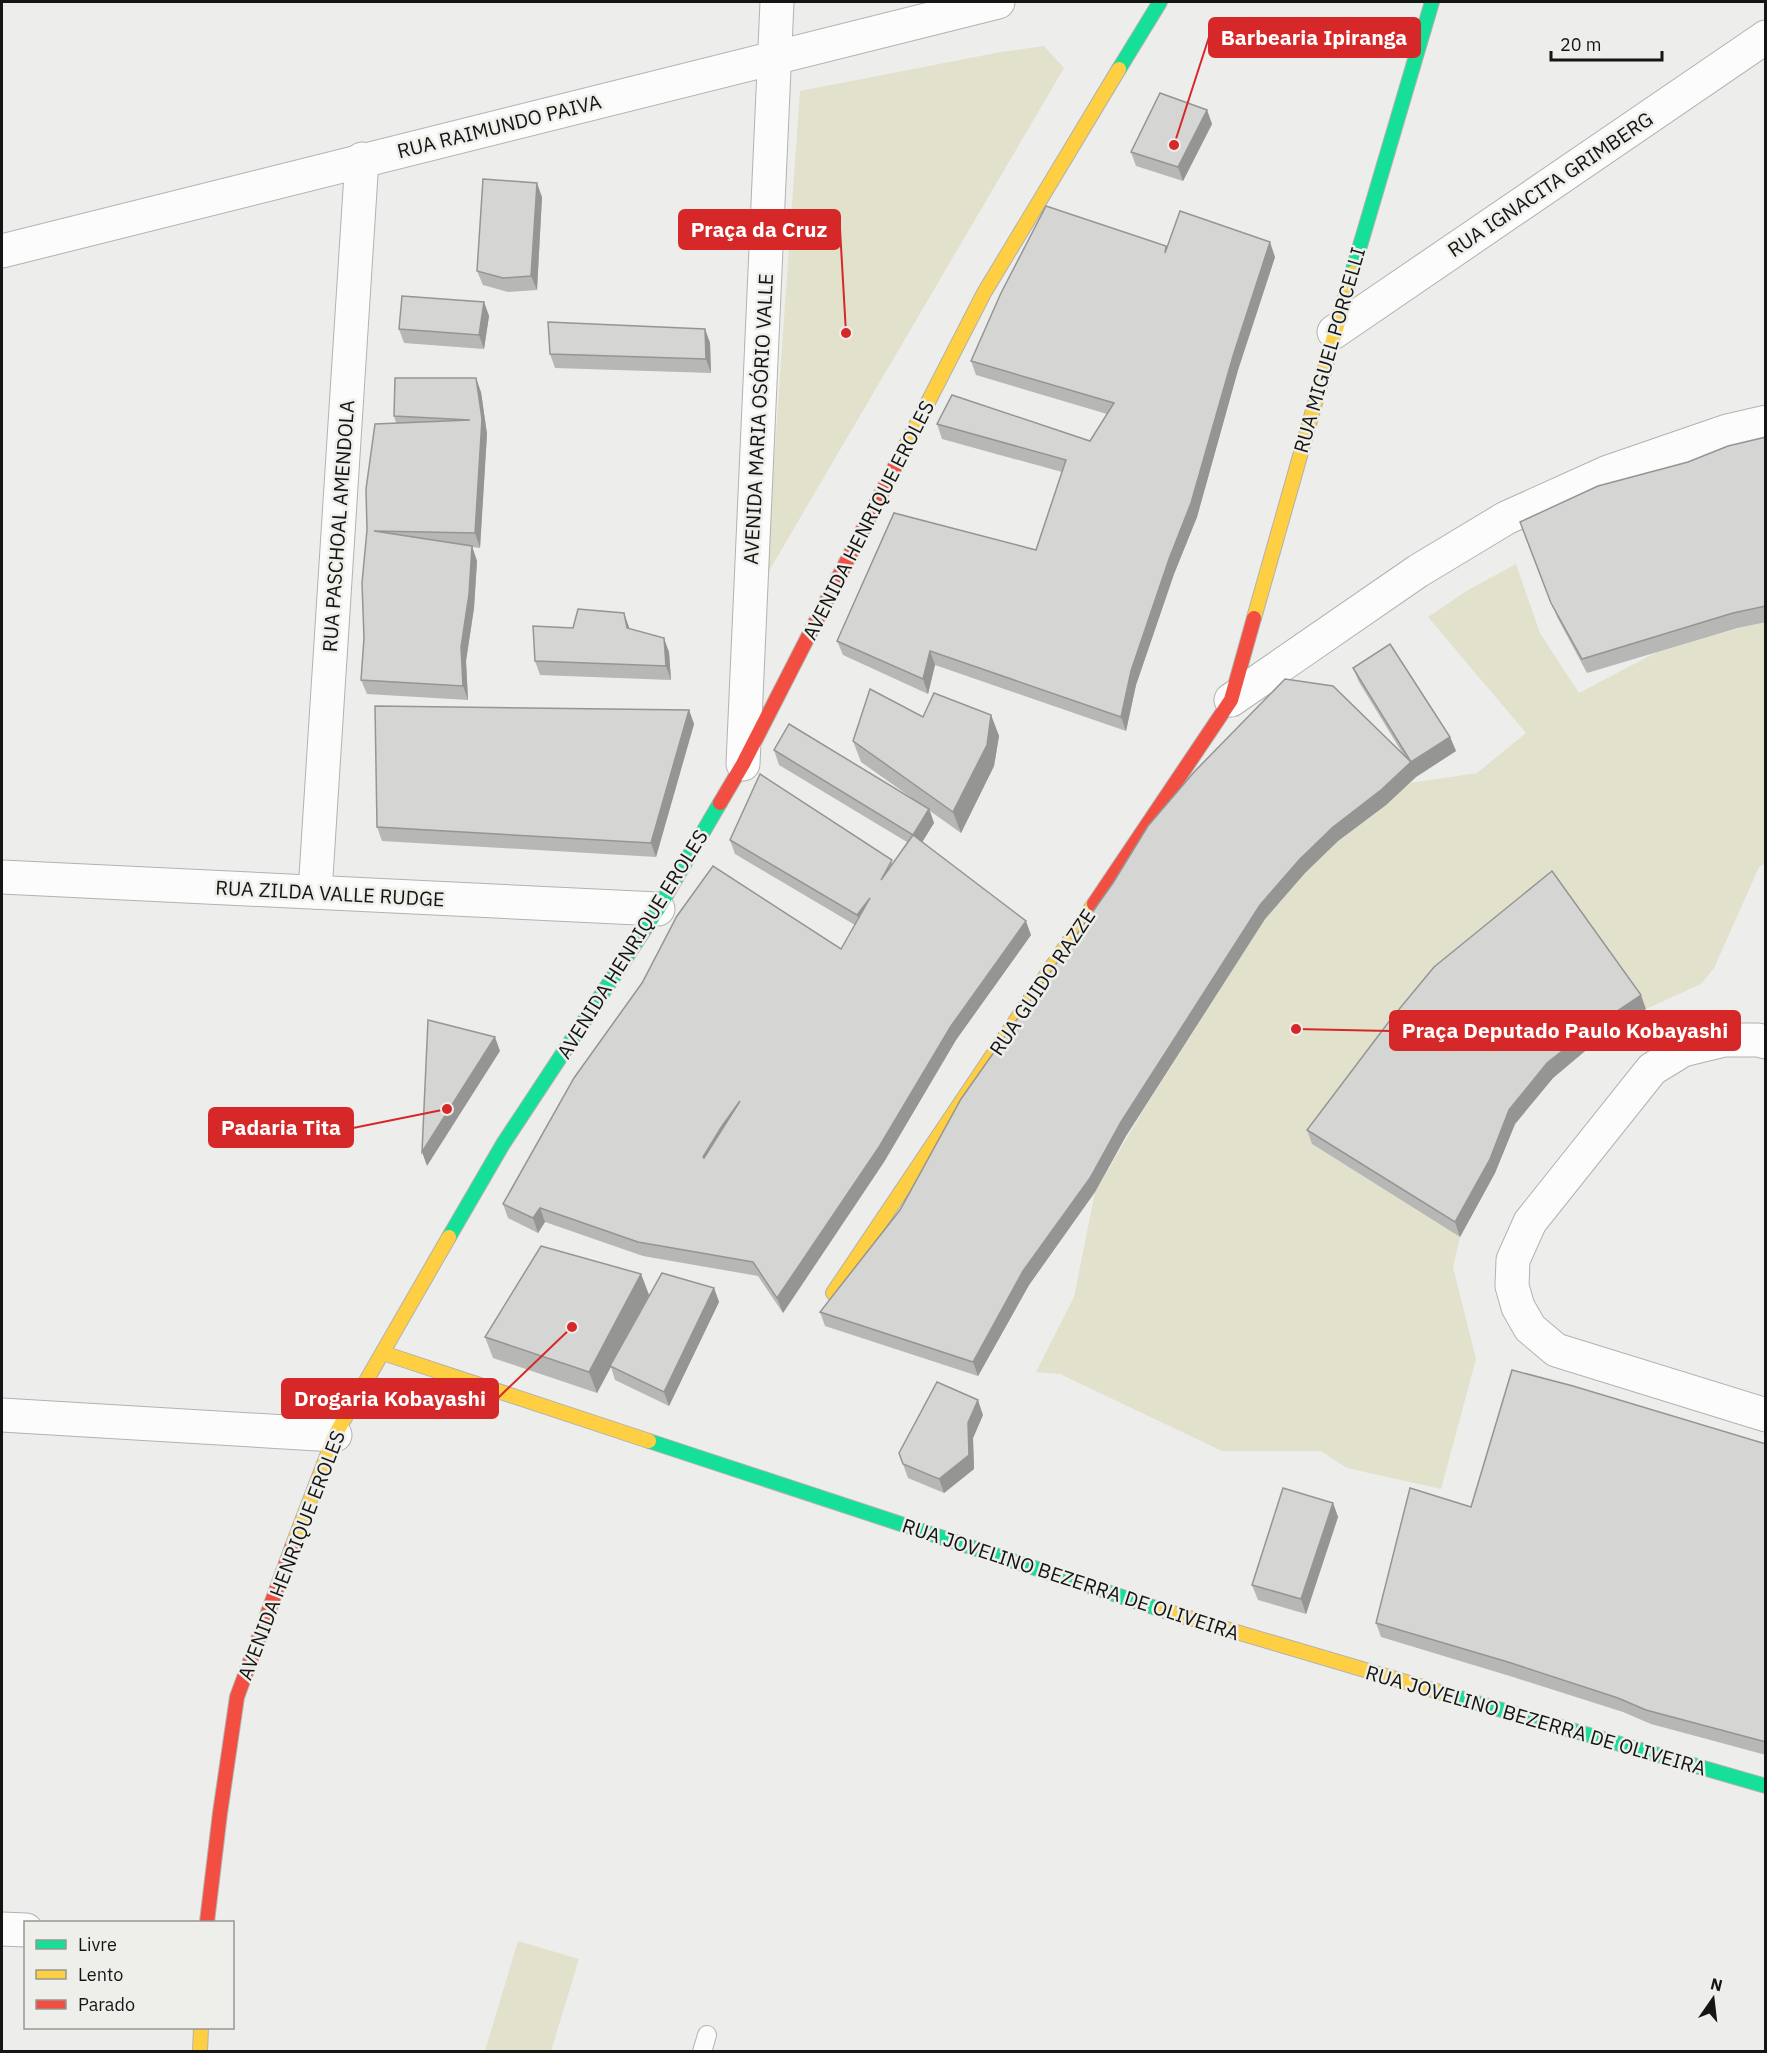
<svg xmlns="http://www.w3.org/2000/svg" width="1767" height="2053" viewBox="0 0 1767 2053" font-family="'IBM Plex Sans',sans-serif">
	<rect width="100%" height="100%" fill="#ededeb"/>
	<g fill="#e2e1cc">
		<path d="M1044,46l20,22 -298,508 34,-485 201,-39z"/>
		<path d="M1516,564l24,69 39,60 78,-41 108,-31v243l-6,3 -45,101 -13,16 -55,25 -88,-123 -245,259 147,92 -7,30 23,92 -35,130 -94,-21 -26,-17h-99l-162,-77 -24,-2 38,-75 21,-105 49,-83 121,-190 40,-46 33,-32 72,-58 67,-10 49,-40 -98,-116 40,-27z"/>
		<path d="M518,1941l61,18 -28,92h-66z"/>
	</g>
	<g fill="none" stroke-linecap="round" stroke-linejoin="round">
		<defs>
			<path id="lane" d="M702,2052l5,-17"/>
			<g id="street">
				<path d="M2,251c331,-85 664,-165 996,-249"/>
				<path d="M1334,332l432,-295"/>
				<path d="M1231,700l187,-129 88,-53 102,-46 119,-41 39,-9"/>
				<path d="M743,764l34,-762"/>
				<path d="M2,877l656,32"/>
				<path d="M315,892l47,-733"/>
				<path d="M1766,1042l-8,-2h-34l-41,10 -31,19 -122,153 -17,38 -1,26 6,21 12,21 26,22 210,65"/>
				<path d="M2,1415l333,20"/>
				<path d="M2,1929l24,1"/>
			</g>
			<g id="fast">
				<path d="M1119,69l41,-67"/>
				<path d="M1352,273l80,-271"/>
				<path d="M449,1237l54,-93 155,-235 62,-106"/>
				<path d="M649,1441l513,169"/>
				<path d="M1453,1696l313,90"/>
			</g>
			<g id="slow">
				<path d="M903,451l81,-158 135,-224"/>
				<path d="M1254,618l98,-345"/>
				<path d="M833,1293l261,-389"/>
				<path d="M383,1353l266,88"/>
				<path d="M292,1547l43,-112 114,-198"/>
				<path d="M1162,1610l291,86"/>
				<path d="M200,2052l1,-24"/>
			</g>
			<g id="jam">
				<path d="M720,803l23,-39 160,-313"/>
				<path d="M1094,904l137,-204 23,-82"/>
				<path d="M207,1922l13,-109 17,-116 55,-150"/>
			</g>
		</defs>
		<use href="#lane" stroke="#b2b2b0" stroke-width="20"/>
		<use href="#street" stroke="#b2b2b0" stroke-width="35"/>
		<use href="#fast" stroke="#b2b2b0" stroke-width="16"/>
		<use href="#slow" stroke="#b2b2b0" stroke-width="16"/>
		<use href="#jam" stroke="#b2b2b0" stroke-width="16"/>
		<use href="#lane" stroke="#fcfcfc" stroke-width="18"/>
		<use href="#street" stroke="#fcfcfc" stroke-width="33"/>
		<use href="#fast" stroke="#16e098" stroke-width="14"/>
		<use href="#slow" stroke="#ffcf43" stroke-width="14"/>
		<use href="#jam" stroke="#f24e42" stroke-width="14"/>
	</g>
	<g fill="#b7b7b5">
		<path d="M1207,110l5,14 -29,57 -47,-15 -5,-14z"/>
		<path d="M542,197l-5,93 -29,2 -25,-7 -6,-14z"/>
		<path d="M1167,248l108,9 -37,113 -41,147 -23,57 -38,111 -10,46 -191,-66 -7,29 -85,-39 -6,-14 199,-91 26,-78 -120,-33 -5,-15 153,17 17,-27 -131,-39 -5,-14z"/>
		<path d="M484,302l5,14 -5,33 -80,-6 -5,-14z"/>
		<path d="M705,329l5,14 1,30 -156,-5 -5,-14z"/>
		<path d="M481,392l6,42 -7,114 -8,-1 5,14 -3,47 -8,53 2,39 -101,-6 -6,-14 3,-42 32,-215 -2,-7z"/>
		<path d="M1766,437v185l-28,6 -151,45 -30,-56 -37,-95 168,-60z"/>
		<path d="M629,629l40,23 2,28 -131,-5 -5,-14z"/>
		<path d="M1353,668l97,69 6,14 -40,26 -30,28 -48,36 -33,32 -40,46 -139,217 -31,56 -66,93 -51,91 -153,-50 -5,-14 583,-558 -44,-72z"/>
		<path d="M689,710l5,14 -38,133 -274,-16 -5,-14z"/>
		<path d="M991,715l8,21 -5,30 -33,67 -31,-22 4,12 -12,19 109,93 -75,105 -72,122 -101,151 -25,-37 -115,-20 -98,-34 -7,11 -30,-15 -5,-14 338,-255 14,-24 -120,-71 -5,-14 163,23 14,-21 -128,-77 -5,-15 138,48 -51,-36 -8,-21 70,-24z"/>
		<path d="M1646,1009l-55,37 -38,32 -38,46 -20,49 -35,64 -148,-93 -5,-14z"/>
		<path d="M641,1274l8,21 -18,35 83,-42 5,14 -50,104 -54,-26 -4,-13 -14,26 -104,-35 -8,-21z"/>
		<path d="M983,1415l-10,23 1,31 -30,24 -36,-15 -9,-25z"/>
		<path d="M1766,1444v311l-115,-31 -28,-12 -110,-35 -132,-40 -5,-14 95,-116z"/>
		<path d="M1333,1503l5,14 -32,97 -48,-14 -6,-15z"/>
	</g>
	<g fill="#959594">
		<path d="M1207,110l5,14 -29,57 -5,-14z"/>
		<path d="M537,183l5,14 -5,93 -6,-14z"/>
		<path d="M1270,242l5,15 -37,113 -41,147 -23,57 -38,111 -10,46 -5,-14 10,-46z"/>
		<path d="M484,302l5,14 -5,33 -5,-14z"/>
		<path d="M705,329l5,14 1,30 -5,-14z"/>
		<path d="M476,378l5,14 6,42 -7,114 -5,-15z"/>
		<path d="M472,546l5,15 -3,47 -8,53 2,39 -5,-14 -2,-39z"/>
		<path d="M624,613l5,14 3,16 -5,-15z"/>
		<path d="M664,638l5,14 2,28 -5,-14z"/>
		<path d="M930,651l5,14 -7,29 -5,-15z"/>
		<path d="M689,710l5,14 -38,133 -5,-14z"/>
		<path d="M991,715l8,21 -5,30 -33,67 -8,-21z"/>
		<path d="M1450,737l6,14 -40,26 -30,28 -48,36 -33,32 -40,46 -139,217 -31,56 -66,93 -51,91 -5,-14 50,-91 98,-149 139,-217 40,-46 33,-32 78,-65z"/>
		<path d="M929,809l5,14 -16,26 -5,-14z"/>
		<path d="M870,898l-8,31 -5,-14z"/>
		<path d="M1026,921l5,14 -75,105 -72,122 -101,151 -6,-15 174,-272z"/>
		<path d="M1641,995l5,14 -55,37 -38,32 -38,46 -20,49 -35,64 -5,-15 54,-112 38,-47 39,-31z"/>
		<path d="M495,1037l5,14 -73,115 -5,-14z"/>
		<path d="M740,1101l-32,70 -5,-14 19,-31z"/>
		<path d="M540,1208l5,14 -7,11 -5,-15z"/>
		<path d="M641,1274l8,21 -52,98 -8,-21z"/>
		<path d="M714,1288l5,14 -50,104 -5,-14z"/>
		<path d="M978,1400l5,15 -10,23 1,31 -30,24 -5,-14 29,-56z"/>
		<path d="M1333,1503l5,14 -32,97 -5,-15z"/>
	</g>
	<g fill="#d5d5d3" stroke="#959594" stroke-width="1.5" fill-rule="evenodd">
		<path d="M1160,93l47,17 -29,57 -47,-15z"/>
		<path d="M483,179l54,4 -6,93 -28,2 -26,-7z"/>
		<path d="M1046,206l120,40 -1,7 15,-42 90,31 -37,114 -42,147 -22,56 -38,112 -10,46 -191,-66 -7,28 -86,-38 57,-128 142,37 30,-90 -129,-36 15,-29 138,46 24,-38 -143,-42 30,-68z"/>
		<path d="M402,296l82,6 -5,33 -80,-6z"/>
		<path d="M548,322l157,7 1,30 -156,-5z"/>
		<path d="M395,378h81l6,41 -7,114 -101,-2 98,15 -3,48 -8,53 2,39 -102,-6 3,-42 -2,-55 5,-53 -1,-41 9,-65 95,-4 -76,-4z"/>
		<path d="M1766,437v169l-33,7 -151,46 -31,-56 -31,-81 78,-36 90,-24 40,-16z"/>
		<path d="M578,609l46,4 3,15 37,10 2,28 -131,-5 -2,-35 40,2z"/>
		<path d="M1390,644l60,93 -39,25 -58,-94z"/>
		<path d="M1285,679l48,7 78,76 -30,28 -48,37 -33,32 -40,46 -139,217 -31,56 -67,93 -50,91 -153,-50 80,-102 61,-111 152,-216 35,-57 47,-55z"/>
		<path d="M870,689l53,28 11,-24 57,22 -4,30 -34,67 -100,-71z"/>
		<path d="M375,706l314,4 -38,133 -274,-16z"/>
		<path d="M789,724l140,85 -16,26 -139,-85z"/>
		<path d="M760,774l132,86 -11,20 32,-45 113,86 -75,105 -72,121 -102,151 -24,-36 -115,-20 -98,-34 -7,10 -30,-14 71,-126 68,-95 35,-67 36,-50 128,83 29,-51 -13,17 -127,-75zM740,1101l-36,57 -1,-1 19,-31z"/>
		<path d="M1552,871l89,124 -55,37 -39,31 -38,47 -19,49 -35,63 -148,-92 84,-111 43,-52z"/>
		<path d="M428,1020l67,17 -73,115z"/>
		<path d="M541,1246l100,28 -52,98 -104,-35z"/>
		<path d="M662,1273l52,15 -50,104 -54,-26z"/>
		<path d="M1512,1370l61,16 193,58v298l-120,-32 -28,-12 -110,-36 -132,-39 34,-135 61,19z"/>
		<path d="M937,1382l41,18 -10,23 1,32 -30,24 -36,-15 -4,-11z"/>
		<path d="M1283,1488l50,15 -32,96 -49,-14z"/>
	</g>
	<g text-anchor="middle" dominant-baseline="central" stroke-width="5" stroke-linejoin="round" paint-order="stroke">
		<g font-size="20" fill="#151513" stroke="#eeeeea">
			<text transform="translate(499 126) rotate(-14)">RUA RAIMUNDO PAIVA</text>
			<text transform="translate(1550 184) rotate(-34)">RUA IGNACITA GRIMBERG</text>
			<text transform="translate(1329 350) rotate(-74)">RUA MIGUEL PORCELLI</text>
			<text transform="translate(758 419) rotate(-87)">AVENIDA MARIA OSÓRIO VALLE</text>
			<text transform="translate(868 520) rotate(-63)">AVENIDA HENRIQUE EROLES</text>
			<text transform="translate(338 526) rotate(-86)">RUA PASCHOAL AMENDOLA</text>
			<text transform="translate(330 893) rotate(3)">RUA ZILDA VALLE RUDGE</text>
			<text transform="translate(632 944) rotate(-58)">AVENIDA HENRIQUE EROLES</text>
			<text transform="translate(1042 982) rotate(-56)">RUA GUIDO RAZZE</text>
			<text transform="translate(291 1555) rotate(-69)">AVENIDA HENRIQUE EROLES</text>
			<text transform="translate(1071 1579) rotate(18)">RUA JOVELINO BEZERRA DE OLIVEIRA</text>
			<text transform="translate(1536 1720) rotate(16)">RUA JOVELINO BEZERRA DE OLIVEIRA</text>
		</g>
	</g>
	<path fill="none" stroke="#d62828" stroke-width="2" d="M1174 145L1209 37M846 333L840 229M1296 1029L1390 1031M447 1109L353 1128M572 1327L498 1398"/>
	<g fill="#d62828" stroke="#eeeeea" stroke-width="2">
		<circle cx="1174" cy="145" r="6"/>
		<circle cx="846" cy="333" r="6"/>
		<circle cx="1296" cy="1029" r="6"/>
		<circle cx="447" cy="1109" r="6"/>
		<circle cx="572" cy="1327" r="6"/>
	</g>
	<g fill="#d62828" stroke="#d62828" stroke-width="2">
		<rect x="1209" y="18" width="211" height="39" rx="6"/>
		<rect x="679" y="210" width="161" height="39" rx="6"/>
		<rect x="1390" y="1011" width="350" height="39" rx="6"/>
		<rect x="209" y="1108" width="144" height="39" rx="6"/>
		<rect x="282" y="1379" width="216" height="39" rx="6"/>
	</g>
	<g font-size="21" text-anchor="middle" font-weight="bold" fill="#fff">
		<text x="1314" y="45">Barbearia Ipiranga</text>
		<text x="759" y="237">Praça da Cruz</text>
		<text x="1565" y="1038">Praça Deputado Paulo Kobayashi</text>
		<text x="281" y="1135">Padaria Tita</text>
		<text x="390" y="1406">Drogaria Kobayashi</text>
	</g>
	<rect width="1767" height="2053" fill="none" stroke="#151513" stroke-width="6"/>
	<rect x="24" y="1921" width="210" height="108" fill="#eeeeea" stroke="#979794" stroke-width="1.5"/>
	<rect x="36" y="1940" width="30" height="9" fill="#16e098" stroke="#979794" stroke-width="1.5"/>
	<text x="78" y="1951" font-size="18" fill="#151513">Livre</text>
	<rect x="36" y="1970" width="30" height="9" fill="#ffcf43" stroke="#979794" stroke-width="1.5"/>
	<text x="78" y="1981" font-size="18" fill="#151513">Lento</text>
	<rect x="36" y="2000" width="30" height="9" fill="#f24e42" stroke="#979794" stroke-width="1.5"/>
	<text x="78" y="2011" font-size="18" fill="#151513">Parado</text>
	<g transform="translate(1713 1999) rotate(14)" stroke="#eeeeea" stroke-width="4.5" paint-order="stroke">
	<path d="M0-4.5L10 22L0 15L-10 22Z" fill="#151513"/>
	<text y="-9" font-size="16" font-weight="bold" text-anchor="middle" fill="#151513">N</text>
	</g>
	<path d="M1551 51v9h111v-9" fill="none" stroke="#151513" stroke-width="3"/>
	<text x="1560" y="51" font-size="18" fill="#151513" stroke="#eeeeea" stroke-width="4.5" paint-order="stroke">20 m</text>
</svg>
